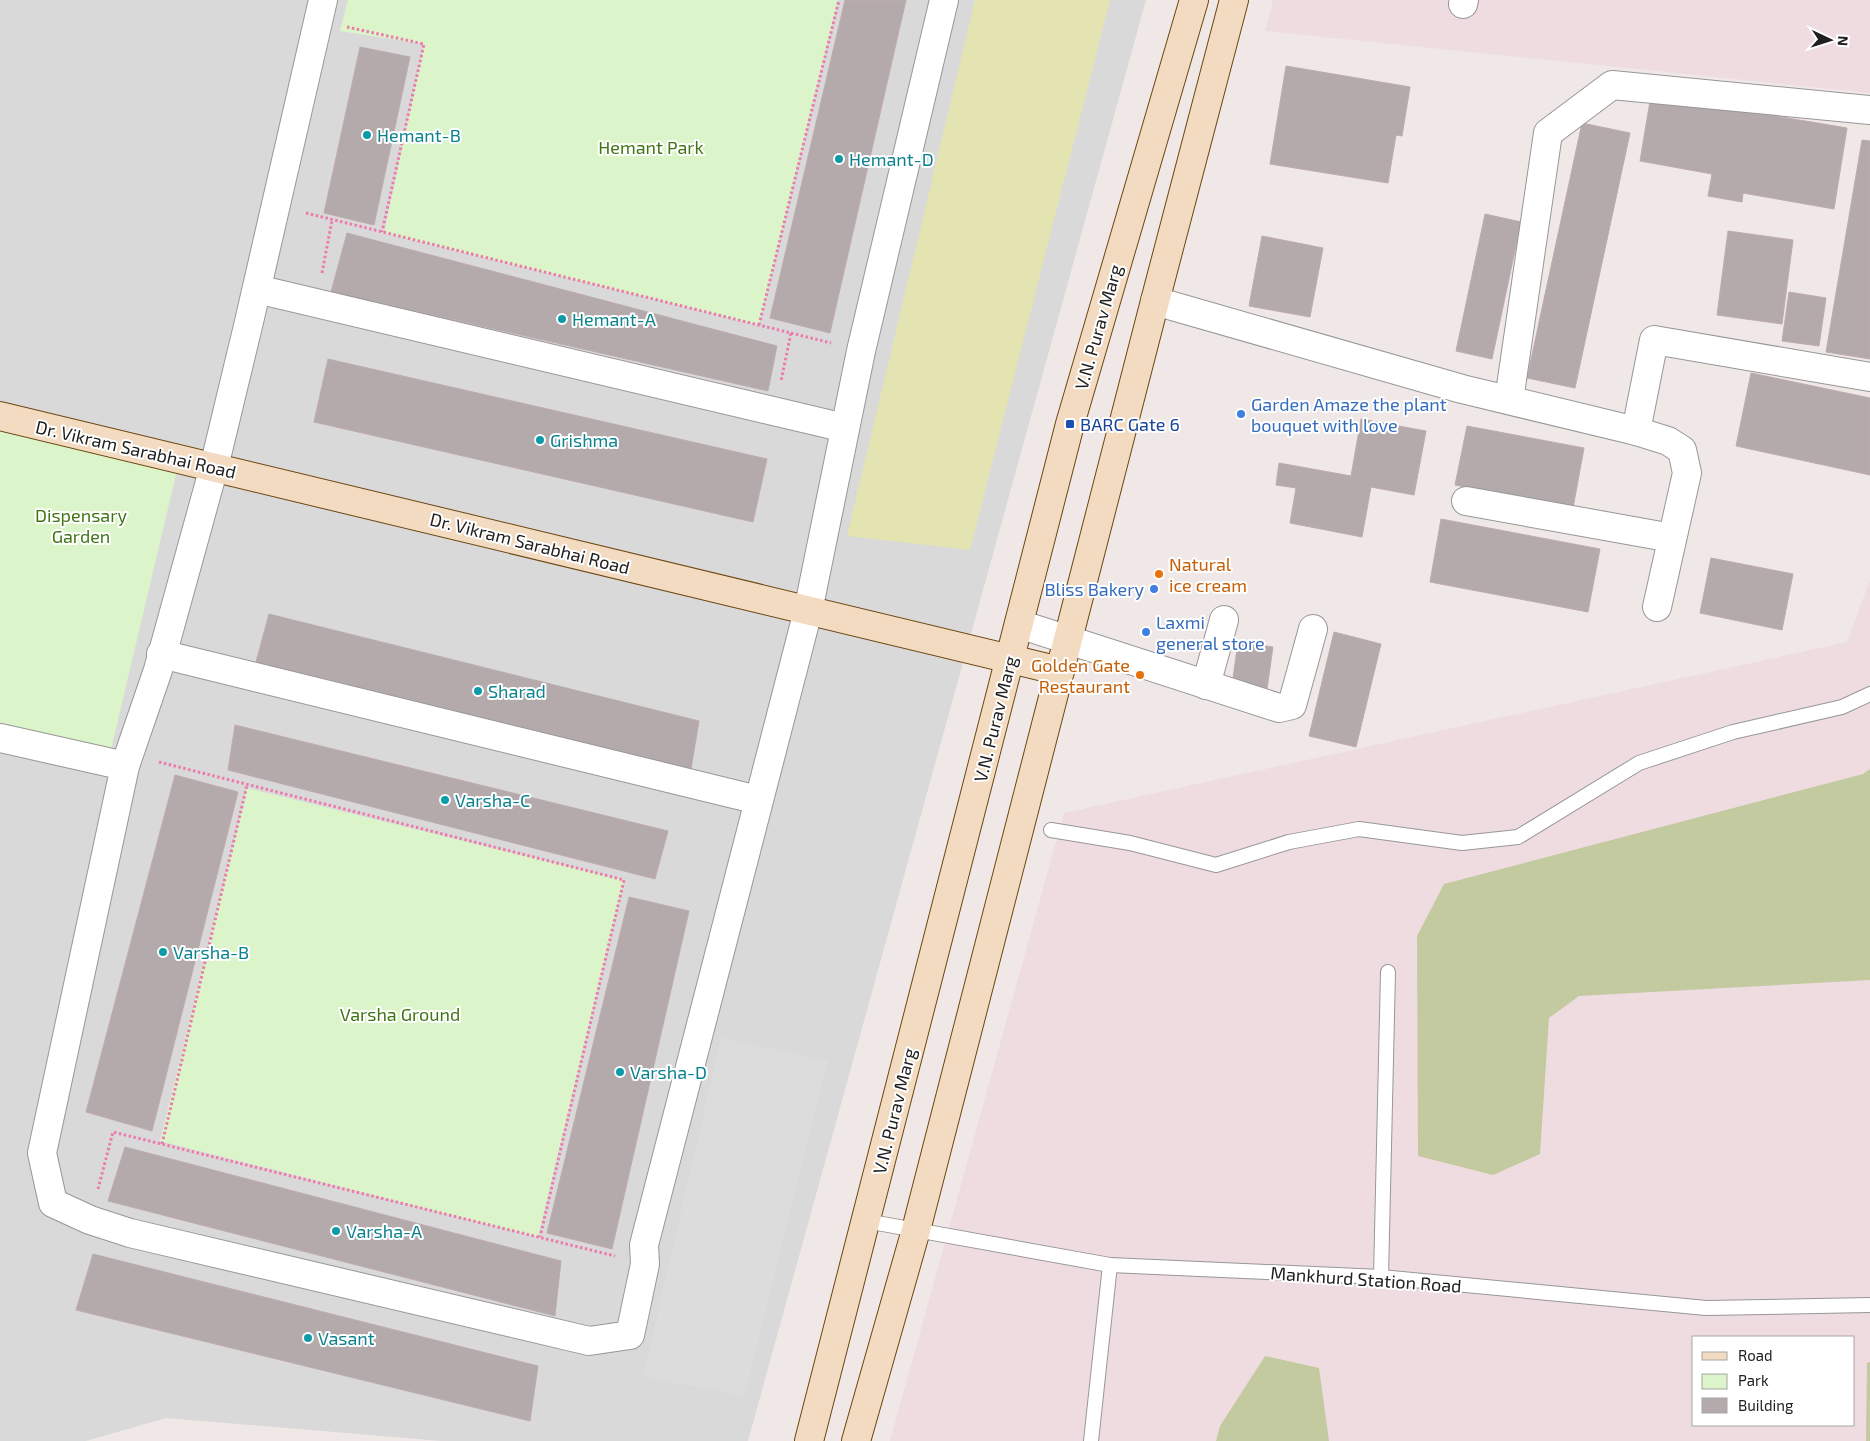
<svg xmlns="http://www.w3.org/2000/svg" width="1870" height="1441" viewBox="0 0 1870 1441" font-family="'Exo 2',sans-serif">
	<rect width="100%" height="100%" fill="#efe8e7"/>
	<path fill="#dad9d9" d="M0,0h1146l-398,1441h-307l-275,-23 -80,23h-86z"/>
	<g fill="#efdce1" fill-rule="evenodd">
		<path d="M1273,0h597v93l-605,-62z"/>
		<path d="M1870,580v861h-980l174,-628 783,-171zM1694,1337h160v88h-160z"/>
	</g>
	<path fill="#e4e3b2" d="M975,0h135l-140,550 -123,-14z"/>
	<g fill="#c3caa0">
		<path d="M1870,769v211l-291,16 -30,22 -9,136 -47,21 -75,-19 -1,-220 27,-52 419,-110z"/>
		<path d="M1265,1356l54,12 10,73h-113l4,-15z"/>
		<path d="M1870,1362v79h-4l1,-78z"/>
	</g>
	<g fill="#dcf4c9">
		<path d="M348,0h490l-79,325 -375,-92 40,-189 -84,-13z"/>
		<path d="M0,423l178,43 -68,288 -110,-23z"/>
		<path d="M247,788l377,92 -86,357 -378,-96z"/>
	</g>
	<path fill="#dcdcdc" d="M721,1038l107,23 -83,335 -102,-19z"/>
	<g fill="#b4aaab" stroke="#bfabad">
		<path d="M845,0h61l-76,333 -60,-15z"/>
		<path d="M360,47l50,10 -36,168 -50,-12z"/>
		<path d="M1286,66l124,21 -8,49 -6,-1 -8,48 -118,-19z"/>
		<path d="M1651,95l196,33 -13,81 -91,-16 -1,9 -34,-6 4,-22 -72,-13z"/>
		<path d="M1582,123l48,10 -55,255 -48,-10z"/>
		<path d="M1862,140l8,1v218l-44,-7z"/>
		<path d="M1485,214l36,8 -29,137 -36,-8z"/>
		<path d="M1728,231l65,9 -11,84 -65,-9z"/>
		<path d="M347,233l430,113 -9,45 -437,-99z"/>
		<path d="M1262,236l61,12 -13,69 -61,-11z"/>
		<path d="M1789,292l37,6 -7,48 -37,-5z"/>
		<path d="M328,359l439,100 -14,63 -439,-100z"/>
		<path d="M1751,373l119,25v77l-134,-29z"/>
		<path d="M1361,419l65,12 -12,64 -43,-8 -9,50 -72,-14 6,-35 -20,-3 3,-22 72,13z"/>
		<path d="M1467,426l117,22 -11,60 -118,-23z"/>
		<path d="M1441,519l159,30 -12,63 -158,-30z"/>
		<path d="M1711,558l82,16 -11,56 -82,-17z"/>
		<path d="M269,614l430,107 -8,48 -435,-107z"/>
		<path d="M1334,632l47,12 -25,103 -47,-11z"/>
		<path d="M1238,642l35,5 -6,42 -35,-4z"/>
		<path d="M235,725l433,106 -13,48 -427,-109z"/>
		<path d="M175,775l63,17 -86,339 -66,-19z"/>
		<path d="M629,897l60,14 -77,338 -65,-16z"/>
		<path d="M125,1147l436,114 -6,55 -447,-115z"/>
		<path d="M93,1254l445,112 -8,55 -454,-111z"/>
	</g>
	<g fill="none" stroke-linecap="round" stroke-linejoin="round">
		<defs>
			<g id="lane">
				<path d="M1051,830l79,13 86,22 73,-23 70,-13 103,14 56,-6 121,-74 94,-31 109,-25 28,-13"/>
				<path d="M866,1221l244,44 271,12 325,31 164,-3"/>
				<path d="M1381,1277l7,-305"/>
				<path d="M1091,1441l19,-176"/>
			</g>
			<g id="street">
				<path d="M323,0l-75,326 -34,141 -56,203 -33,96 -83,387 11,50 37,17 40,13 459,108 41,-6 15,-71 -1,-19 164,-634 53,-260 83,-351"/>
				<path d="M1463,4l1,-4"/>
				<path d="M257,289l588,139"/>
				<path d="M1155,301l307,88 174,42 32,10 14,9 5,23 -30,134"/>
				<path d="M1509,400l39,-267 64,-48 258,25"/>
				<path d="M1636,431l18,-91 216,37"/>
				<path d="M1466,501l206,37"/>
				<path d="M1019,624l260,84 13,-3 21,-76"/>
				<path d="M161,654l597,146"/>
				<path d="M1206,685l18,-65"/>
				<path d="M0,738l125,28"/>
			</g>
			<g id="secondary">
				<path d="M0,416l1060,255"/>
				<path d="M809,1441l261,-1017 124,-424"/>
				<path d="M856,1441l60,-211 239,-929 79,-301"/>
			</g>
		</defs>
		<use href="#lane" stroke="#979797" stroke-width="16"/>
		<use href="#street" stroke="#979797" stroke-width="30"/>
		<use href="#secondary" stroke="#6d4610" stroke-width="30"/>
		<g stroke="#ec7bab" stroke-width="3" stroke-dasharray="2.5 2.5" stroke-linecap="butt">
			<path d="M347,27l77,17 -42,188"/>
			<path d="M306,213l485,120 -10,48"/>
			<path d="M322,273l10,-53"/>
			<path d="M759,325l80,-325"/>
			<path d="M791,333l40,10"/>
			<path d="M159,762l465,118 -84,357"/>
			<path d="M162,1144l85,-359"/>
			<path d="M98,1189l15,-57 502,124"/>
		</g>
		<use href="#lane" stroke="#fff" stroke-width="14"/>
		<use href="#street" stroke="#fff" stroke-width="28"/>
		<use href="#secondary" stroke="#f3dbc1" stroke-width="28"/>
	</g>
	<g fill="#0f9aa8" stroke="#fff" stroke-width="2">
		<circle cx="367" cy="135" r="5"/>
		<circle cx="839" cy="159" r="5"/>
		<circle cx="562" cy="319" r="5"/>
		<circle cx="540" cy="440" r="5"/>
		<circle cx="478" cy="691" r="5"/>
		<circle cx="445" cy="800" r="5"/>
		<circle cx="163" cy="952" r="5"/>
		<circle cx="620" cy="1072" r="5"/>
		<circle cx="336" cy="1231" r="5"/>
		<circle cx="308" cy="1338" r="5"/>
	</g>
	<g fill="#3f7fe0" stroke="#fff" stroke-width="2">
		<circle cx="1241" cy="414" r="5"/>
		<circle cx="1154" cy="589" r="5"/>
		<circle cx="1146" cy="632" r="5"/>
	</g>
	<rect fill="#1a4fb4" stroke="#fff" stroke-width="2" x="1065" y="419" width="10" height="10" rx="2.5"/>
	<g fill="#e8710a" stroke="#fff" stroke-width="2">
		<circle cx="1159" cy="574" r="5"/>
		<circle cx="1140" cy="675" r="5"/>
	</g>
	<g text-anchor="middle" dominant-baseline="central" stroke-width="4" stroke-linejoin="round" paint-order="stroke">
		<g font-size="18" fill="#0d838f" stroke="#fff" text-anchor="start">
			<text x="377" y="135">Hemant-B</text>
			<text x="849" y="159">Hemant-D</text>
			<text x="572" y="319">Hemant-A</text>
			<text x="550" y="440">Grishma</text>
			<text x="488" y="691">Sharad</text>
			<text x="455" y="800">Varsha-C</text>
			<text x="173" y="952">Varsha-B</text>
			<text x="630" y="1072">Varsha-D</text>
			<text x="346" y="1231">Varsha-A</text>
			<text x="318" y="1338">Vasant</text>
		</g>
		<g font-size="18" fill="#407417" stroke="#fff">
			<text x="651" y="147">Hemant Park</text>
			<text x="81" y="515">Dispensary<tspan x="81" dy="21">Garden</tspan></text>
			<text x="400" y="1014">Varsha Ground</text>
		</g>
		<g font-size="18" fill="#202020" stroke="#fff">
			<text transform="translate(1098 327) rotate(-74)">V.N. Purav Marg</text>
			<text transform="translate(136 449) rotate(13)">Dr. Vikram Sarabhai Road</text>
			<text transform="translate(530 543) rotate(14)">Dr. Vikram Sarabhai Road</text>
			<text transform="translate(995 719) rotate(-76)">V.N. Purav Marg</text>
			<text transform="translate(894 1111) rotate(-76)">V.N. Purav Marg</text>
			<text transform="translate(1366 1279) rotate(4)">Mankhurd Station Road</text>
		</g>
		<g font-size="18" fill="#366cbe" stroke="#fff" text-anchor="start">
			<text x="1251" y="404">Garden Amaze the plant<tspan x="1251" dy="21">bouquet with love</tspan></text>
			<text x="1144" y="589" text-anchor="end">Bliss Bakery</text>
			<text x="1156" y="622">Laxmi<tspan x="1156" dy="21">general store</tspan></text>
		</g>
		<g font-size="18" fill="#164399" stroke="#fff" text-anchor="start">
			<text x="1080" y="424">BARC Gate 6</text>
		</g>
		<g font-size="18" fill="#c56008" stroke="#fff" text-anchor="start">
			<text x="1169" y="564">Natural<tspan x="1169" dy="21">ice cream</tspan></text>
			<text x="1130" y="665" text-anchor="end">Golden Gate<tspan x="1130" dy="21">Restaurant</tspan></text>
		</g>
	</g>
	<rect x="1692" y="1336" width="162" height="90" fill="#ffffff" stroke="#a6a6a6"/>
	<rect x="1702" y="1352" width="25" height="8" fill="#f3dbc1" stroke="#a6a6a6"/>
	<text x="1738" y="1361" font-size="15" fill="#202020">Road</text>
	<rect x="1702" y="1374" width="25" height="15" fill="#dcf4c9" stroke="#a6a6a6"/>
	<text x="1738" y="1386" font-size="15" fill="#202020">Park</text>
	<rect x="1702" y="1398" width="25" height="15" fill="#b4aaab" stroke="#a6a6a6"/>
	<text x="1738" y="1411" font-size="15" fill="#202020">Building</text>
	<g transform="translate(1830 40) rotate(94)" stroke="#ffffff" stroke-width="4" paint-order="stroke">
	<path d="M0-4L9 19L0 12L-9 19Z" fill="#202020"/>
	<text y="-8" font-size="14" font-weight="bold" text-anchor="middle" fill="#202020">N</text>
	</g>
</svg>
